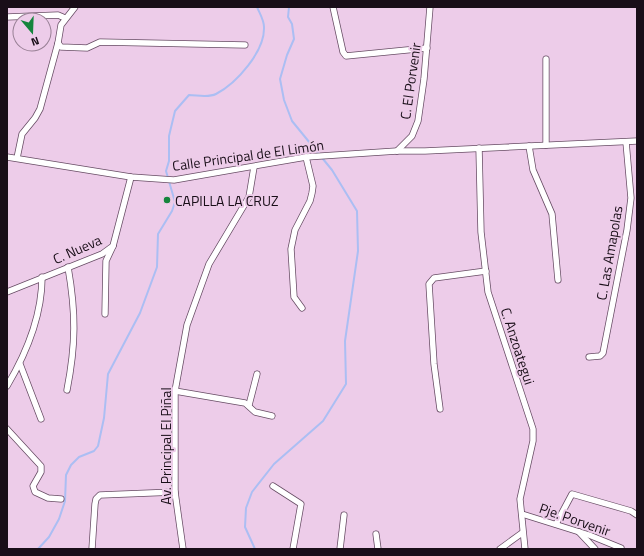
<svg xmlns="http://www.w3.org/2000/svg" width="644" height="556" viewBox="0 0 644 556" font-family="'Titillium Web',sans-serif">
	<rect width="100%" height="100%" fill="#edcce9"/>
	<g fill="none" stroke-linecap="round" stroke-linejoin="round">
		<g stroke="#abbef3" stroke-width="2">
			<path d="M38,549l11,-12 10,-18 6,-18 1,-26 5,-10 8,-8 15,-6 4,-5 6,-28 4,-44 32,-61 17,-46 1,-33 14,-23 3,-9 -9,-31 3,-10v-25l6,-25 14,-16c8,0 19,3 27,-1 21,-11 49,-43 48,-67 0,-7 -4,-13 -7,-20"/>
			<path d="M255,549l-10,-22 1,-19 6,-16 22,-28 49,-43 23,-37 -1,-43 13,-90 -1,-40 -25,-41 -40,-49 -8,-21 -4,-21 7,-24 7,-16 -2,-15 -4,-7 1,-10"/>
		</g>
		<defs>
			<g id="street">
				<path d="M75,7l-14,18 -3,18 3,4 26,1 13,-6 145,3"/>
				<path d="M333,7l10,45 3,4 81,-8"/>
				<path d="M7,17l51,-2 7,3"/>
				<path d="M546,59v86"/>
				<path d="M529,146l4,24 19,44 6,66"/>
				<path d="M479,148l2,84 7,60 45,137v12l-13,58 5,50"/>
				<path d="M397,151l15,-15 6,-15 6,-42 6,-72"/>
				<path d="M7,157l124,20 43,3 132,-23 91,-6h28l212,-10"/>
				<path d="M17,158l5,-24 13,-16 5,-9 18,-66"/>
				<path d="M7,292l95,-38 11,-8 18,-69"/>
				<path d="M302,308l-8,-11 -3,-48 4,-19 15,-29 2,-8 1,-7 -7,-29"/>
				<path d="M105,314l1,-53 7,-15"/>
				<path d="M589,357l11,-1 3,-3 24,-123 4,-32 -5,-56"/>
				<path d="M20,364l21,55"/>
				<path d="M7,386c19,-32 35,-70 35,-109"/>
				<path d="M67,390c9,-46 9,-77 1,-123"/>
				<path d="M175,391l70,12 10,9 17,4"/>
				<path d="M249,405l8,-31"/>
				<path d="M440,409l-6,-45 -5,-80 5,-6 52,-7"/>
				<path d="M7,429l34,37v6l-8,14 2,6 13,6 13,1"/>
				<path d="M273,486l28,18 -8,45"/>
				<path d="M522,514l67,21 32,13"/>
				<path d="M556,524l16,-30 59,17 6,4"/>
				<path d="M579,532l16,17"/>
				<path d="M376,534l2,15"/>
				<path d="M92,549l3,-45 1,-5 4,-4 75,-3"/>
				<path d="M183,549l-8,-57v-101l12,-66 22,-61 40,-67 5,-30"/>
				<path d="M340,549l4,-34"/>
				<path d="M500,549l22,-16"/>
			</g>
		</defs>
		<use href="#street" stroke="#674c64" stroke-width="7"/>
		<use href="#street" stroke="#fff" stroke-width="5.5"/>
	</g>
	<circle fill="#15853d" stroke="#edcce9" stroke-width="1.5" cx="167" cy="200" r="4"/>
	<g text-anchor="middle" dominant-baseline="central" stroke-width="4" stroke-linejoin="round" paint-order="stroke">
		<g font-size="14" fill="#190e18" stroke="#edcce9">
			<text transform="translate(410 81) rotate(-82)">C. El Porvenir</text>
			<text transform="translate(248 155) rotate(-8)">Calle Principal de El Limón</text>
			<text transform="translate(77 249) rotate(-24)">C. Nueva</text>
			<text transform="translate(609 253) rotate(-80)">C. Las Amapolas</text>
			<text transform="translate(518 346) rotate(72)">C. Anzoategui</text>
			<text transform="translate(165 446) rotate(-90)">Av. Principal El Piñal</text>
			<text transform="translate(575 519) rotate(19)">Pje. Porvenir</text>
		</g>
		<g font-size="14" fill="#190e18" stroke="#edcce9" text-anchor="start">
			<text x="175" y="200">CAPILLA LA CRUZ</text>
		</g>
	</g>
	<rect width="644" height="556" fill="none" stroke="#190e18" stroke-width="16"/>
	<g transform="translate(32 32) rotate(161)"><circle r="19" fill="#edcce9" stroke="#988095"/>
	<path d="M0-3L7 15L0 10L-7 15Z" fill="#15853d"/>
	<text y="-6" font-size="11" font-weight="bold" text-anchor="middle" fill="#190e18">N</text>
	</g>
</svg>
